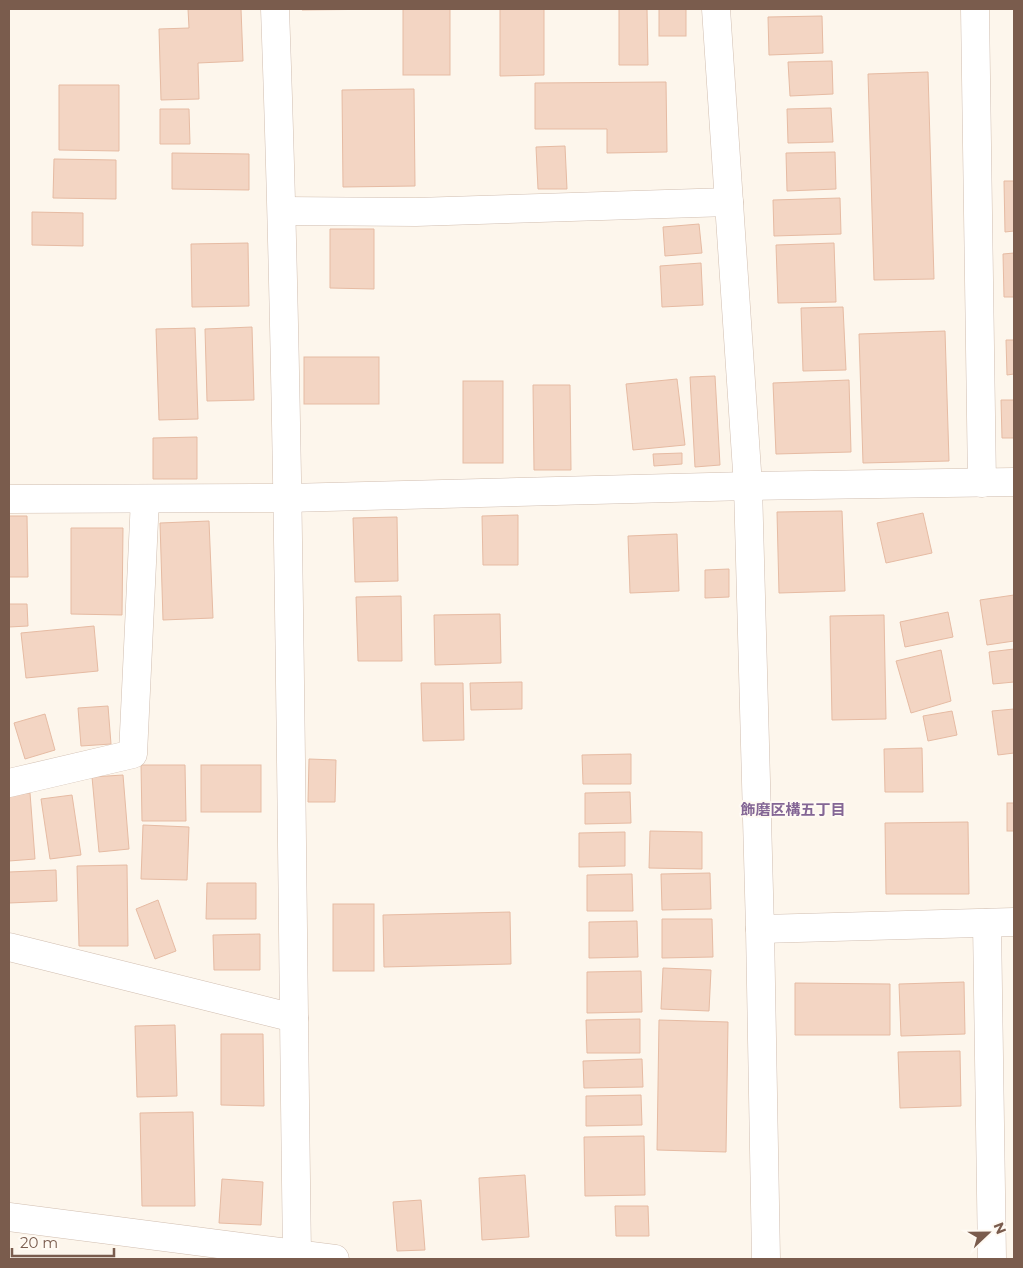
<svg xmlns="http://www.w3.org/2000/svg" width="1023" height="1268" viewBox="0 0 1023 1268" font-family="Montserrat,'Noto Sans JP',sans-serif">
	<rect width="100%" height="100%" fill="#fdf6ec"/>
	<g fill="#f3d5c3" stroke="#e6bba3">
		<path d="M188,9h53l2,52 -45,2 1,36 -38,1 -2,-71 30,-1z"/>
		<path d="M302,9h91l-91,1z"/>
		<rect x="403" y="9" width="47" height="66"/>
		<path d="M500,9h44v66l-44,1z"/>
		<path d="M619,9h28l1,56h-29z"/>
		<rect x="659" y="9" width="27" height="27"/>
		<path d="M822,16l1,37 -54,2 -1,-38z"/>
		<path d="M832,61l1,33 -43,2 -2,-34z"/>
		<path d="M928,72l6,207 -60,1 -6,-206z"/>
		<path d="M666,82l1,70 -60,1v-24h-72v-46z"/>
		<path d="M59,85h60v66l-60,-1z"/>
		<path d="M414,89l1,97 -72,1 -1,-97z"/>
		<path d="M831,108l2,34 -45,1 -1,-34z"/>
		<path d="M160,109h29l1,35h-30z"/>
		<path d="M565,146l2,43h-29l-2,-42z"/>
		<path d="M835,152l1,37 -49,2 -1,-38z"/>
		<path d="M172,153l77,1v36l-77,-1z"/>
		<path d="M54,159l62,1v39l-63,-1z"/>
		<path d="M1004,181h10v50l-9,1z"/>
		<path d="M840,198l1,36 -67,2 -1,-36z"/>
		<path d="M32,212l51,1v33l-51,-1z"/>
		<path d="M699,224l3,29 -37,3 -2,-29z"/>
		<path d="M330,229h44v60l-44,-1z"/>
		<path d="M248,243l1,63 -57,1 -1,-63z"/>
		<path d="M834,243l2,59 -58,1 -2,-58z"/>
		<path d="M1014,253v44h-10l-1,-43z"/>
		<path d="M701,263l2,42 -41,2 -2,-41z"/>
		<path d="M843,307l3,63 -43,1 -2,-63z"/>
		<path d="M252,327l2,73 -47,1 -2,-72z"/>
		<path d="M195,328l3,91 -39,1 -3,-91z"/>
		<path d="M945,331l4,130 -86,2 -4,-129z"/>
		<path d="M1006,340h8v34l-7,1z"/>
		<rect x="304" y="357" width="75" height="47"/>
		<path d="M715,376l5,89 -25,2 -5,-90z"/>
		<path d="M677,379l8,66 -52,5 -7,-66z"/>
		<path d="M849,380l2,72 -75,2 -3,-71z"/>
		<rect x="463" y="381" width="40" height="82"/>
		<path d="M533,385h37l1,85h-37z"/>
		<path d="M1001,400h13v38h-12z"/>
		<path d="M197,437v42h-44v-41z"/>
		<path d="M682,453v11l-28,2 -1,-12z"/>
		<path d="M842,511l3,80 -66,2 -2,-81z"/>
		<path d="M923,513l9,40 -46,10 -9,-40z"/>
		<path d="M518,515v50h-35l-1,-49z"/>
		<path d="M9,516h18l1,61h-19z"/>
		<path d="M397,517l1,64 -43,1 -2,-64z"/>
		<path d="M209,521l4,97 -50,2 -3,-97z"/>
		<path d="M71,528h52l-1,87 -51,-1z"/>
		<path d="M677,534l2,57 -49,2 -2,-57z"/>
		<path d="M729,569v28l-24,1v-28z"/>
		<path d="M1014,595v46l-27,4 -7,-45z"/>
		<path d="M401,596l1,65h-44l-2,-64z"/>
		<path d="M9,604h18l1,22 -19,1z"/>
		<path d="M948,612l5,25 -48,10 -5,-25z"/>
		<path d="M500,614l1,49 -66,2 -1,-50z"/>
		<path d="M884,615l2,104 -54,1 -2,-104z"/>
		<path d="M94,626l4,45 -72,7 -5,-45z"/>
		<path d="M1014,649v33l-21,2 -4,-32z"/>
		<path d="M941,650l10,51 -40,12 -15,-52z"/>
		<path d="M522,682v27l-51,1 -1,-27z"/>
		<path d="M421,683h42l1,57 -41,1z"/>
		<path d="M108,706l3,38 -30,2 -3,-38z"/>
		<path d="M1014,709v44l-16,2 -6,-44z"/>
		<path d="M952,711l5,24 -29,6 -5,-25z"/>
		<path d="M45,714l10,36 -30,9 -11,-36z"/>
		<path d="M922,748l1,44h-38l-1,-43z"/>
		<path d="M631,754v30h-48l-1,-29z"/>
		<path d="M309,759l27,1 -1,42h-27z"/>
		<path d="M141,765h44l1,56h-44z"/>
		<rect x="201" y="765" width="60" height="47"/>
		<path d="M123,775l6,74 -30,3 -7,-75z"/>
		<path d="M630,792l1,31 -46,1v-31z"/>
		<path d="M30,793l5,66 -26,2v-66z"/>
		<path d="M72,795l9,60 -31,4 -9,-60z"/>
		<rect x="1007" y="803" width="7" height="28"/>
		<path d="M968,822l1,72h-83l-1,-71z"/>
		<path d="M143,825l46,2 -2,53 -46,-1z"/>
		<path d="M650,831l52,1v37l-53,-1z"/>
		<path d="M625,832v34l-46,1v-34z"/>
		<path d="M127,865l1,81h-49l-2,-80z"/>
		<path d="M56,870l1,31 -48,2v-31z"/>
		<path d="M710,873l1,36 -49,1 -1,-36z"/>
		<path d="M632,874l1,37h-46v-36z"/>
		<path d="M207,883h49v36h-50z"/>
		<path d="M158,900l18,51 -21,8 -19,-50z"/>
		<rect x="333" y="904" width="41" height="67"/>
		<path d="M510,912l1,52 -127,3 -1,-52z"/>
		<path d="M662,919h50l1,38 -51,1z"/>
		<path d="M637,921l1,36 -49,1v-36z"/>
		<path d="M260,934v36h-46l-1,-35z"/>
		<path d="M663,968l48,2 -2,41 -48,-2z"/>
		<path d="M641,971l1,41 -55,1v-41z"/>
		<path d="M964,982l1,52 -64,2 -2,-52z"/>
		<path d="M795,983l95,1v51h-95z"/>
		<path d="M640,1019v34h-53l-1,-33z"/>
		<path d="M659,1020l69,2 -2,130 -69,-2z"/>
		<path d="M175,1025l2,71 -40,1 -2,-71z"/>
		<path d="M221,1034h42l1,72 -43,-1z"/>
		<path d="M960,1051l1,55 -61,2 -2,-56z"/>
		<path d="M642,1059l1,28 -59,1 -1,-27z"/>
		<path d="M641,1095l1,30 -56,1v-30z"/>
		<path d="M193,1112l2,94h-53l-2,-93z"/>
		<path d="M644,1136l1,59 -60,1 -1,-59z"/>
		<path d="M525,1175l4,62 -47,3 -3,-62z"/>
		<path d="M222,1179l41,3 -2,43 -42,-2z"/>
		<path d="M421,1200l4,50 -28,1 -4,-49z"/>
		<path d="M615,1206h33l1,30h-33z"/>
	</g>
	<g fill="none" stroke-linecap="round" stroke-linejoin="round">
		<defs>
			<g id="minor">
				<path d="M275,9c15,415 16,830 22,1245"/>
				<path d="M716,9l32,477 12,443 6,330"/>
				<path d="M975,9l7,474"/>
				<path d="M282,211l134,1 313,-10"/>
				<path d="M9,499l279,-1 460,-12 266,-4"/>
				<path d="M9,783l124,-29 12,-255"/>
				<path d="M987,923l5,336"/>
				<path d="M760,929l254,-7"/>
				<path d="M9,947l285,71"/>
				<path d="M9,1217l326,42"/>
			</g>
		</defs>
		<use href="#minor" stroke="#d1beb0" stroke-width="29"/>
		<use href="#minor" stroke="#fff" stroke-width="28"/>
	</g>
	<g text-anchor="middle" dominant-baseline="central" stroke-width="4" stroke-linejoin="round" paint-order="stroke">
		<g font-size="15" font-weight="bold" fill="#846695" stroke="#fffaf3">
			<text x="793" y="809">飾磨区構五丁目</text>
		</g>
	</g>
	<rect width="1023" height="1268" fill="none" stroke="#7a5c4d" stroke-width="20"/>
	<g transform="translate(988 1233) rotate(68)" stroke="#fffaf3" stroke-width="4" paint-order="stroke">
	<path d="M0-4L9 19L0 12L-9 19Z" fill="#7a5c4d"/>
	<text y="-8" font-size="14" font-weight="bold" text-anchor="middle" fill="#7a5c4d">N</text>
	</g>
	<path d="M12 1248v8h102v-8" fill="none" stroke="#7a5c4d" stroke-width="2.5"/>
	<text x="20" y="1248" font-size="15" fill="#7a5c4d" stroke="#fffaf3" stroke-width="4" paint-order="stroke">20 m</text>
</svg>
